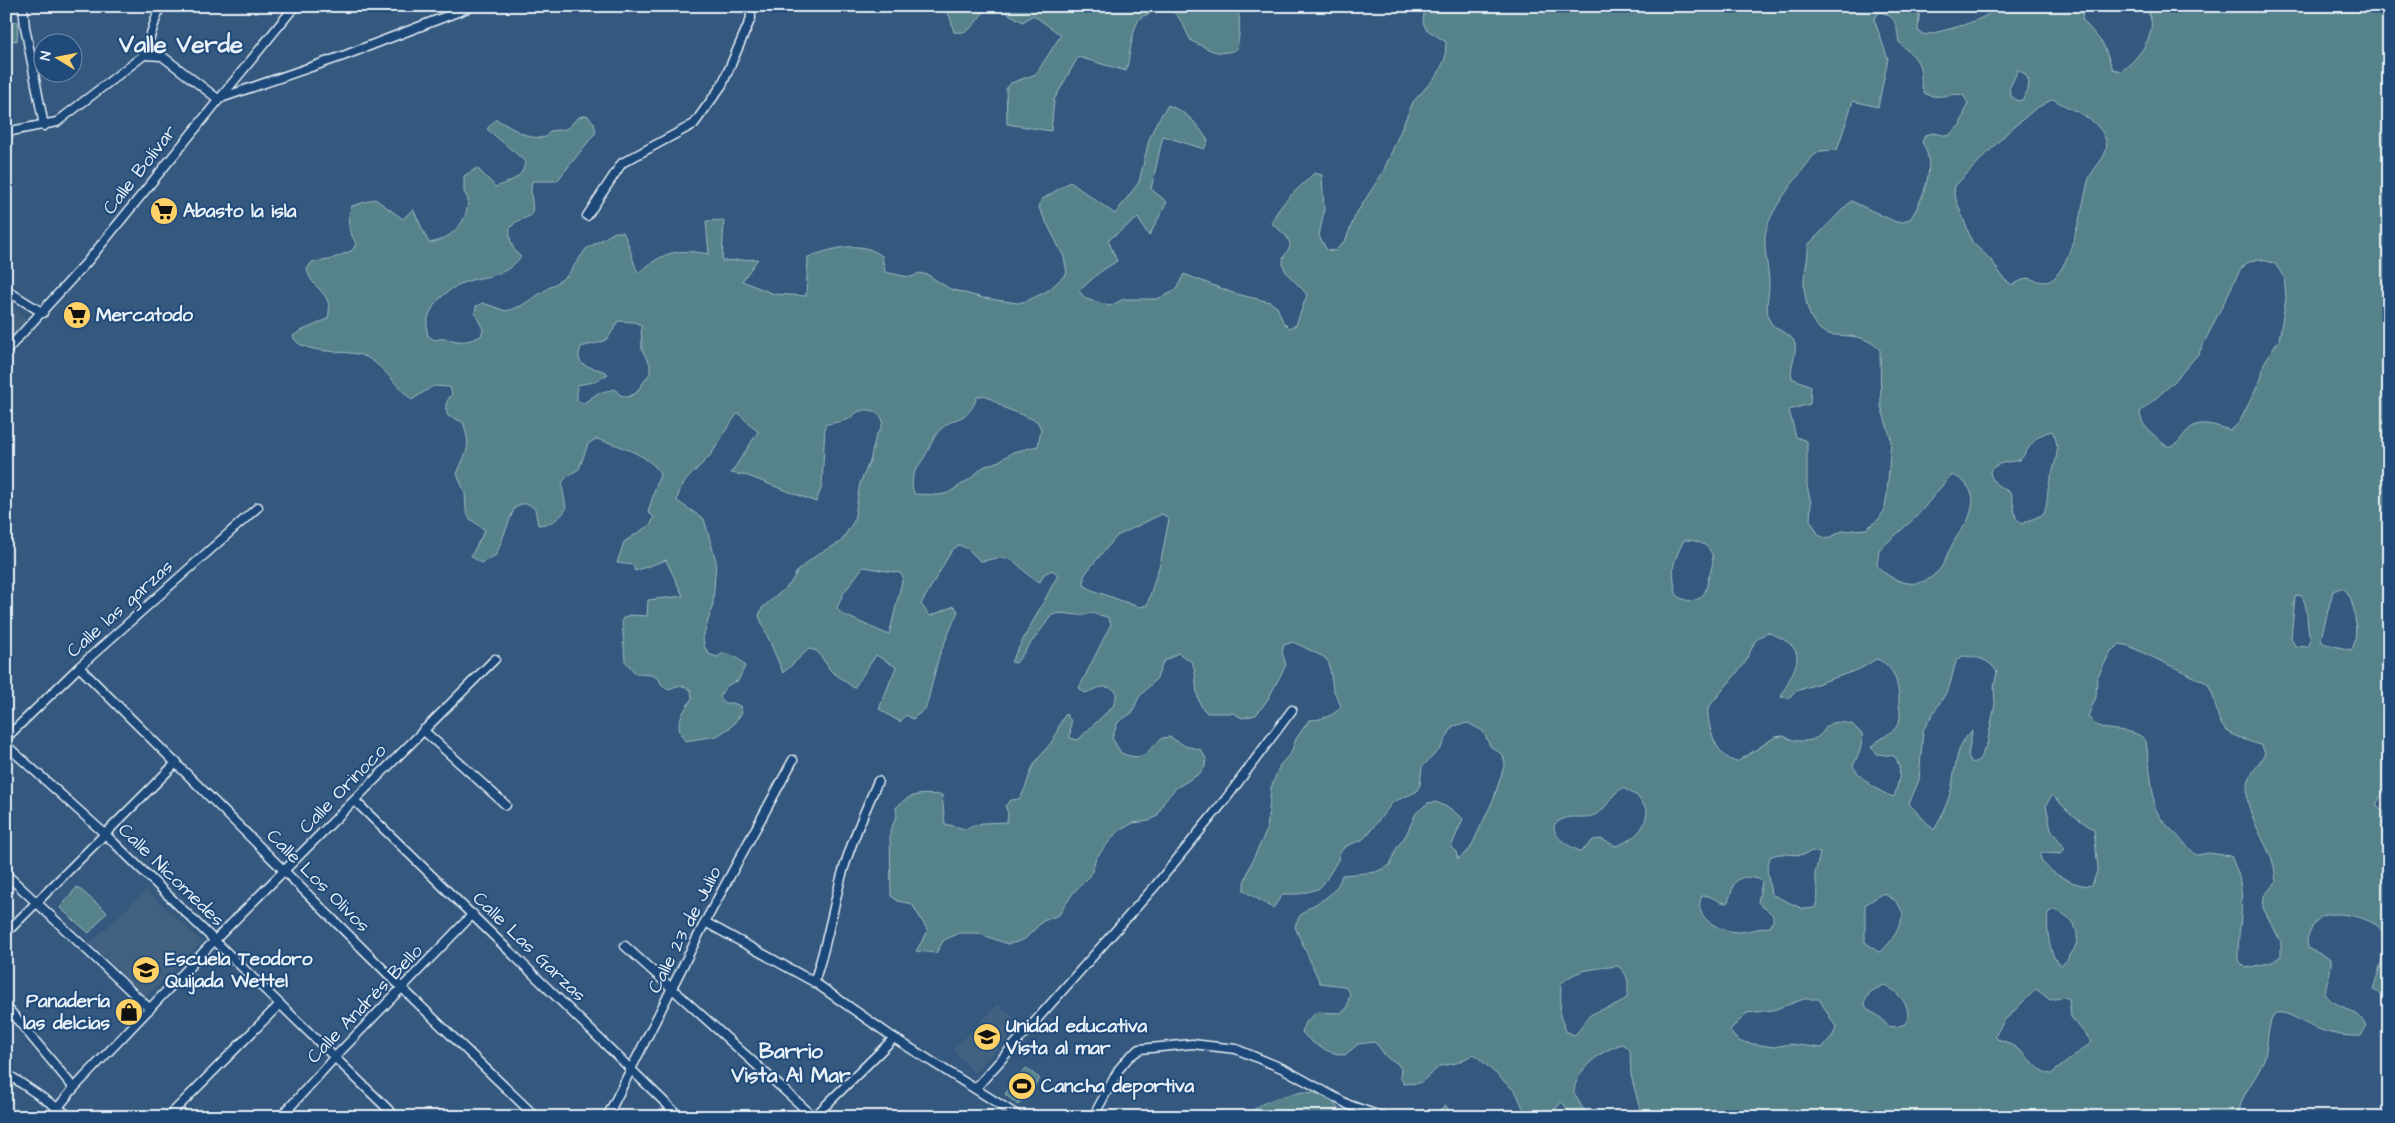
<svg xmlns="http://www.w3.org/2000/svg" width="2395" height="1123" viewBox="0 0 2395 1123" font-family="'Architects Daughter',sans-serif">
	<rect width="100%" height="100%" fill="#34587e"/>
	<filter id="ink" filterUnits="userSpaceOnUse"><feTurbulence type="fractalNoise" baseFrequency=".02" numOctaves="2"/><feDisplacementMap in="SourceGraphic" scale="10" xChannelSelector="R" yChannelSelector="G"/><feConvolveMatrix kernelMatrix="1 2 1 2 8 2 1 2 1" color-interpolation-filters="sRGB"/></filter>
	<g filter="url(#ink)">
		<g fill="#436180">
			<path d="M6,302l23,20 -23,22z"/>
			<path d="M146,890l56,52 -56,55 -56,-54z"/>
			<path d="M998,1004l23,20 -47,49 -21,-23z"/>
		</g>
		<g fill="#56828a" stroke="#9fbac1" fill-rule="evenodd">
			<path d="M943,6h49c-16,8 -17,30 -38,26l-4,-15z"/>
			<path d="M995,6h241c6,10 3,31 1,43 -19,9 -29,-1 -46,-8 -10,-19 -15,-41 -40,-28 -6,3 -9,2 -13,8 -7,14 -8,35 -12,50l-48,-14 -24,43 -3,31 -44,-7 -1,-35 5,-6 25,-9 25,-39 -28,-20 -10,7z"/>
			<path d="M1425,6h495l-2,25 7,4c15,-4 66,-14 70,-29h93l-5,5 -1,8 21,25 10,25 8,2c18,-12 44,-45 22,-65h246v781l-7,7 -6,11 13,12v180l-16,-7c4,-16 15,-41 10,-57 -4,-15 -51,-24 -62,-16 -7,4 -11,15 -14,22l1,9 23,11c1,13 -5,23 -6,36 12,14 36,13 41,33l-5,8c-17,1 -35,-3 -50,-10 -12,-5 -23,-15 -36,-13 -9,13 -6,31 -11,46 -6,19 -22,32 -25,53l11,5h-608l-11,-42 -1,-25 -7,-6c-20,5 -49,26 -49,49l12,21 -4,3 -10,-2 -10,-13 -14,15h-25l3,-2 -10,-23 -42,-38 -17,9 -17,3 -20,17 -16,1 -4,-7 1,-8 -4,-6c-14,-4 -13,-13 -23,-21l-16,2 -13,11c-16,-1 -34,-11 -43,-23l2,-8 13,-12 24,1 6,-5 3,-15 -6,-7 -24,-3 -25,-56c6,-27 38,-20 47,-52l34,-3 14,-7 6,-16 10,-14 10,-22 12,-10 8,-1 15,7 12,10 -12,28 5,5 2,7 12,-10 24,-51 11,-35 -2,-8 -13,-9 -7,-15 -15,-8 -15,3 -13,23 -18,18 -2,18 -4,7 -23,10 -25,32 -6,6 -16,6 -6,6 -2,8 -14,23 -6,6 -19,5h-16l-10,14 -29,-17v-8l8,-22 15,-31 4,-42 9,-23 11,-12 5,-14 13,-19c12,0 26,-4 32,-14l-8,-17 -4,-26 -5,-6 -31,-15 -9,3 -2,7 4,13 -18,34 -12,16 -14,3 -9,-5h-26c-15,-13 -8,-34 -15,-51l-14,-9 -15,9 -6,16 -18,19 -7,16 -14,9 -6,16 9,15c25,10 25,-2 41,-15l8,-1 15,9 16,4 5,8 -1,9 -6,7 -23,14 -11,12 -8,16 -8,5 -16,2 -16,9 -21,26 -5,17 -18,18 -14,22 -16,6 -18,18 -8,3 -9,2 -31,-11h-17l-16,7 -8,13 -20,-2 12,-20 -16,-27 -14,-3 -7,-5 -1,-65 7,-15 -1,-8c13,-16 28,-14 46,-13l3,29 20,5 17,-6 25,-1 1,-9 -3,-7 6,-6 8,-1c8,-10 9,-24 16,-36 6,-9 14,-16 19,-25 4,-8 6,-17 12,-24l5,7 -1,17 8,2 35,-34 3,-8v-7c-12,-8 -19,-2 -31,2l-6,-5 32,-64 -4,-7 -16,-4c-13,6 -25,-3 -39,2l-36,48 -5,-1 47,-87 -6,-5 -8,4 -4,8c-15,-4 -20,-23 -36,-24 -8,-1 -16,3 -24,3l-12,-12 -9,-4 -7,5 -31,54 9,12 24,-10 4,5 -19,45 -13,52 -13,11 -7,-4 -6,7 -21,-13 17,-42 -20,-12 -22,33 -23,-17 -14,-20 -8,-2 -26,24 -24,-57 3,-8 28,-24 8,-14 20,-16 23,-12 4,-7 9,-14 6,-38 10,-22 6,-26 5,-6 2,-8c-4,-11 -17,-14 -27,-8 -2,1 -5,5 -7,6 -7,3 -16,3 -24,6l-3,61 -6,16 -68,-26 -17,-3 27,-41 -20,-19c-10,12 -17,27 -26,40 -12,16 -32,26 -35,48l27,18 12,42 -3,43 -10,34 1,8 5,8 8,3 7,-4c10,2 15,5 21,13l-7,15c-10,3 -14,6 -18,15l4,7h9l7,3 2,7 -11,14 -14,9 -32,5c-13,-18 -2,-27 7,-43l-1,-8c-9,-5 -14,-6 -22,0l-7,-4 -3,-7 -7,-4 -16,-1 -11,-13 -3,-42 7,-4 18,1 1,-16 35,-4 -17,-36 -31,11 -2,-6 -16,-2 7,-21 27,-18 3,-7 -6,-5 12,-38c-9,-19 -45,-30 -64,-35l-8,5 -9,25c-25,14 -15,16 -13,40 -7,11 -15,15 -28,16l-3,-16 -6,-5h-8l-7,5 -18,46 -15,8 -10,-7 14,-26 -16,-12 -3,-8 -1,-17 -8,-19c10,-26 15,-24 6,-52l-15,-6c-4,-10 -2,-14 4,-22l-2,-7 -17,-1 -21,14c-16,-13 -34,-43 -55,-46 -15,-3 -60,-1 -64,-18 8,-7 23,-10 35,-18 7,-26 -18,-29 -21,-49l5,-7 17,-2 24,-10 3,-7c-8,-12 -10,-24 -4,-37l23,-7 28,20 10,-10 16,34c23,-4 39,-20 39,-44l-4,-7v-16l13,-8 19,19c14,-6 28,-9 29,-26l-38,-32 9,-10c15,8 33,22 50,18l4,-6 16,-2 13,-12 8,-2 7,8 2,9 -39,49h-25c-3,12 2,22 0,34l-16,7 -6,6c-1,12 2,22 11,29 -5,5 -9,10 -15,13 -12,7 -25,7 -38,11 -22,7 -47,30 -40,55l7,4c18,-5 21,8 46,-4l2,-7 -8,-15 1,-8 7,-3 23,8 15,-5 46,-30 19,-27 29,-17h8c7,13 9,28 15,41 27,-21 36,-25 71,-19l-3,-33 18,-1 -2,41 36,-2 -16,22 32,13 32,2 2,-39c24,-8 52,-18 74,-1l3,16 18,4 9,1 7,-4 9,2 22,14 33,9 35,5 9,-2 22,-11 18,-17 -3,-16 -25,-49 2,-8 29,-18 45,32 24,-32 10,-42 7,-17 12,-18c21,9 28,17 40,36l-4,8 -41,-13 -12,53 16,13 -18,34 -11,-18 -30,22 9,21 -17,11 -21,19 7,8 24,7 14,-7h33l14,-6 6,-5 7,-14 49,19 37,9 7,5 6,15 6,6 7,-3 11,-30c-5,-8 -21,-20 -23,-27 -7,-22 25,-16 -13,-45 10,-22 27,-33 43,-50l8,2 2,35 -5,26 8,14 8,1 11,-12 10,-25 27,-42 30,-70 25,-28 7,-15 1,-17 -20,-13 -3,-7zM1880,12c18,5 16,14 19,30 7,8 18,14 21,26 2,9 0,16 4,25 14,8 24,-1 39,2l5,8 -8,22 -12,11 -15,-3 -8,2 -3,7c15,23 2,55 -11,76l-7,4h-8l-45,-21 -43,44c1,14 -5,31 -4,42 2,19 7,46 30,48 19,1 32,1 46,15l1,56 10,33 -4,56 -3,16 -5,8 -13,10 -24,2 -15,8 -8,-4 -9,-15 1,-17 -4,-17v-45l-11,-4 -7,-27 21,-6 1,-18 -19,-8c-3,-12 5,-22 3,-34 -3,-13 -22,-12 -26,-25 -4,-12 0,-23 0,-35 0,-15 -5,-31 -4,-46 0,-24 34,-62 48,-82l8,-5 16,-1 16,-49 25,6 10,-48 -14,-40zM2018,70l7,4 4,7 -1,9 -6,10 -4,1 -7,-5 -2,-7zM2053,99c18,12 46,18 53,42 4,16 -15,27 -18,41 -6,24 -16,81 -35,97 -7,6 -17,1 -26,-1l-15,7 -7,-5 -14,-20 -19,-18 -18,-48 1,-8 54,-55 26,-22zM2258,259l16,4 10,13 2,22 -7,42 -15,23 -3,16 -22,44 -8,7c-11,-2 -24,-9 -35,-5 -19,7 -17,38 -42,10 -8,-7 -13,-12 -14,-23l32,-28 27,-31 41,-83 7,-7zM618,321l16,1 7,3 1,25 8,14v9l-14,20 -8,4 -8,-2 -5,-6 -17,4 -14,10 -7,-2v-16l18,-3 13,-8c-12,-10 -36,-2 -27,-27 25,-7 24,-1 37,-26zM985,395l20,13 32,13 4,8 -3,17 -25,6 -14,9 -16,6 -13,12 -22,14 -9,2 -25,-1c-6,-22 5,-25 13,-42 4,-7 7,-17 14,-23 16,-15 27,-6 36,-32zM2052,431c12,21 -1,38 -4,59 -1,9 -1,16 -4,24l-23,10 -5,-6 -5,-25c-11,-7 -19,-8 -21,-22 8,-10 18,-8 30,-11 12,-15 13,-24 32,-29zM1951,475c12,3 18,11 22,22 -2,28 -10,27 -21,48 -4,7 -6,14 -10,21 -18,26 -45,20 -65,0l2,-16 38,-34zM1162,514l7,5 -8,41 -14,45 -8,2 -47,-17 -8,-5v-9l4,-6 29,-34zM1684,540c12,0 28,4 29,20 0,5 -3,13 -5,19 -1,7 -2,16 -10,20 -4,2 -11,2 -15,0 -6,-2 -7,-5 -8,-11 -4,-23 -1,-27 9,-48zM863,567l37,6 3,4 -14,58 -47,-21 -5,-6 6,-14zM2341,588c15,3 19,53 10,62l-25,-6 -4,-2 -1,-4 12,-47zM2300,595c10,8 5,32 11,45l-3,7 -13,-1 -4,-8 4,-41zM1767,632c45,17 30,30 14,65l8,1 5,-6 66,-23 16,-10c18,5 23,26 23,42 0,8 3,15 -1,23 -5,10 -19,14 -27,23l6,7 17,2c10,12 4,27 0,41 -14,-4 -34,-18 -41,-31l7,-15 3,-16 -11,-11c-6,-1 -13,-3 -20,-1 -7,3 -7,7 -11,11 -9,10 -28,8 -37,2l-9,1 -38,25c-21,-4 -30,-36 -29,-54l37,-45 10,-22zM2120,644l9,2 78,37c11,15 7,37 19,47 8,8 25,11 36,16l3,7c-4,11 -14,18 -17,30 -6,27 17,55 25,80 2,5 2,13 3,19l-12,14 -1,12 18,34v14l-9,6 -26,6 -8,-8c-1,-26 7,-52 2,-78 -1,-9 -6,-18 -9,-26l-22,-3 -13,2 -34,-35 -7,-12 -9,-67c-14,-18 -46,-3 -58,-25l8,-19 1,-19 14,-27zM1963,656c15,1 26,3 34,16l-3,15 1,17 -8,40 -8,16 -7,3 -4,-7 4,-25c-19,15 -16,45 -23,66 -4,11 -9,23 -15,33l-25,-26 10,-24 4,-50 26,-42 7,-27zM1623,788l14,8 10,14c-1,20 -13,29 -31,36l-15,-7 -8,1 -12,12c-12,-7 -27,-12 -27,-27 15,-14 26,-4 41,-10 13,-6 14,-20 28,-27zM2052,795l18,18 24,17 4,39 -6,16c-13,4 -51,-15 -52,-30l3,-2 18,1 4,-6 -14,-18 -5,-25zM1812,851l8,2 -5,21 3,22 -3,12 -12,1 -32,-15 -4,-25 3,-12c13,-8 28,3 42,-6zM1746,877l13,2 3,3 -4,20c6,9 22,10 12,25 -10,1 -21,4 -31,5 -18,0 -48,-14 -37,-36 10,-2 15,7 25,7 7,-11 3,-24 19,-26zM1883,893l14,9 6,11c-1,11 -14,36 -25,39l-13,-10v-37zM2054,909c20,9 31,26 17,45 -3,4 -5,9 -10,11 -12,-6 -15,-40 -13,-52zM1617,966c12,7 12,18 10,31 -9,11 -23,10 -35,17 -8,5 -10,16 -18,21l-8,-4 -6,-15 1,-32c15,-16 36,-15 56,-18zM1884,985c14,6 31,24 21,39l-9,3 -8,-1 -9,-10 -11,-6 -4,-7 6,-11zM2036,989l14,11 15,-3 4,2 2,18 21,25 -41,32c-18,-3 -27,-29 -54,-35l-2,-3 9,-15zM1804,999h15l17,28 -3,8 -11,13 -32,-4 -16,3 -33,-5 -7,-5 -4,-7 17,-17 26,-3z"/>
			<path d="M6,20l12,2 -1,19 -11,-1z"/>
			<path d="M77,887l30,25 -18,21 -29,-25z"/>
			<path d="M1026,1068l14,11 -22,26 -13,-11z"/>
			<path d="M1302,1092c23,0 30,6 42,25h-96c10,-17 36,-21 54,-25z"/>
			<path d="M1446,1106l8,11h-26z"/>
		</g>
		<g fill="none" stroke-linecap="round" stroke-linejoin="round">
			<defs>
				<g id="minor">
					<path d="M23,6l2,21 19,99"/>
					<path d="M144,55l18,1 56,43 125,-43 130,-50"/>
					<path d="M6,132l51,-10 87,-67 16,-49"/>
					<path d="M587,216l35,-53 72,-39 28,-39 29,-67 -1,-12"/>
					<path d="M6,290l37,23"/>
					<path d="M6,351l81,-89 208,-256"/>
					<path d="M79,667l323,321 134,129"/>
					<path d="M423,730l83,75"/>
					<path d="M6,738l73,-71 179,-160"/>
					<path d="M6,745l99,89 291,283"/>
					<path d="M355,801l325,316"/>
					<path d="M6,874l144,135"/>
					<path d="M705,922l109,60 80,56 126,79"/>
					<path d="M6,933l171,-171"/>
					<path d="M625,946l189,171"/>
					<path d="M814,982c12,-34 18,-69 27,-104 9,-33 23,-65 37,-97"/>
					<path d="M6,1006l68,82"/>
					<path d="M6,1073l65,44"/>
					<path d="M976,1088l180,-203 69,-85 67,-90"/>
					<path d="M50,1117l24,-29 141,-148 280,-281"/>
					<path d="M168,1117l112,-113"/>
					<path d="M281,1117l53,-59 139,-144"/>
					<path d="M607,1117l98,-195 88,-162"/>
					<path d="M814,1117l80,-79"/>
					<path d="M1093,1117l26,-48 10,-12 11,-8 52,-5 44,5 48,20 65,36 34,12"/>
					<path d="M2385,1117l4,-4"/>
				</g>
			</defs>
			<use href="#minor" stroke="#e8f1f8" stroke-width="11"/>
			<use href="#minor" stroke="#1f4a7a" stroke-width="8"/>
		</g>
	</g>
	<defs>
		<symbol id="supermarket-disc" viewBox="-11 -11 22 22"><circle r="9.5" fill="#ffd166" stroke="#1f4a7a"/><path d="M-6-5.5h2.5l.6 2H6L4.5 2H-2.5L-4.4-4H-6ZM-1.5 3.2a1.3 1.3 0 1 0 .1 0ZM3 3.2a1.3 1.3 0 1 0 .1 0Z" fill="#111"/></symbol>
		<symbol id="school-disc" viewBox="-11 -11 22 22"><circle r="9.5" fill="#ffd166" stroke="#1f4a7a"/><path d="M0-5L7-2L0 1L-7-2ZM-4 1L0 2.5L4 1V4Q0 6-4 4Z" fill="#111"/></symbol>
		<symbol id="shop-disc" viewBox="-11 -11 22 22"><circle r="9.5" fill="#ffd166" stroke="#1f4a7a"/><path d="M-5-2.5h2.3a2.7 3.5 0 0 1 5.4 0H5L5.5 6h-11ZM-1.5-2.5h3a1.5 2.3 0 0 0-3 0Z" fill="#111"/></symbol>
		<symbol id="stadium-disc" viewBox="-11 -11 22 22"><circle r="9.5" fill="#ffd166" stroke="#1f4a7a"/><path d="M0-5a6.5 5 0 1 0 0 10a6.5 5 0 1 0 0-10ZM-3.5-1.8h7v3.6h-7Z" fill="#111"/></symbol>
	</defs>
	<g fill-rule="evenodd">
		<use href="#supermarket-disc" x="148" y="195" width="32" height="32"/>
		<use href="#supermarket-disc" x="61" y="299" width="32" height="32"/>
		<use href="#school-disc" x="130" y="954" width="32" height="32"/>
		<use href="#shop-disc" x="113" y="996" width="32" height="32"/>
		<use href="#school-disc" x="971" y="1021" width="32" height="32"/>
		<use href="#stadium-disc" x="1006" y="1070" width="32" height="32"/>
	</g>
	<g text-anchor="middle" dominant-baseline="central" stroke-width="4" stroke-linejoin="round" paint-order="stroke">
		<g font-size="19" fill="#e8f1f8" stroke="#1f4a7a">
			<text transform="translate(140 170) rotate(-52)">Calle Bolívar</text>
			<text transform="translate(120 609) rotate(-42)">Calle las garzas</text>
			<text transform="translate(343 789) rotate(-46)">Calle Orinoco</text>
			<text transform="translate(171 875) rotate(44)">Calle Nicomedes</text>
			<text transform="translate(318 881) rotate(45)">Calle Los Olivos</text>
			<text transform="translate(685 930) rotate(-63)">Calle 23 de Julio</text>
			<text transform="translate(529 947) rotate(44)">Calle Las Garzas</text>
			<text transform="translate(365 1004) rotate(-46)">Calle Andrés Bello</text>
		</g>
		<g font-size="19" font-weight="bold" fill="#e8f1f8" stroke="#1f4a7a" text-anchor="start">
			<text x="183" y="211">Abasto la isla</text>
			<text x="96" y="315">Mercatodo</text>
			<text x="165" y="959">Escuela Teodoro<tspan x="165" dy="22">Quijada Wettel</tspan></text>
			<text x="110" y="1001" text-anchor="end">Panadería<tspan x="110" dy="22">las delcias</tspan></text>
			<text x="1006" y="1026">Unidad educativa<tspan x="1006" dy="22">Vista al mar</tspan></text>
			<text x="1041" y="1086">Cancha deportiva</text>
		</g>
		<g font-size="21" font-weight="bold" fill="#e8f1f8" stroke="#1f4a7a">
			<text x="791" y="1051">Barrio<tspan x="791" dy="24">Vista Al Mar</tspan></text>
		</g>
		<g font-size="24" font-weight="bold" fill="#e8f1f8" stroke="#1f4a7a">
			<text x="181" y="45">Valle Verde</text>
		</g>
	</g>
	<rect width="2395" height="1123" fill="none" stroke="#1f4a7a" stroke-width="25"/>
	<rect x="12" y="12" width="2370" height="1098" fill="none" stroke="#e8f1f8" stroke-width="2" filter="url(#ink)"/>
	<g transform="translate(58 58) rotate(280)"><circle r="24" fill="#1f4a7a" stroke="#6f8dac"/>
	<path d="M0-4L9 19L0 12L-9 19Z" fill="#ffd166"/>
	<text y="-8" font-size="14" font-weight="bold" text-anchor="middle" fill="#e8f1f8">N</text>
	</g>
</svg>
